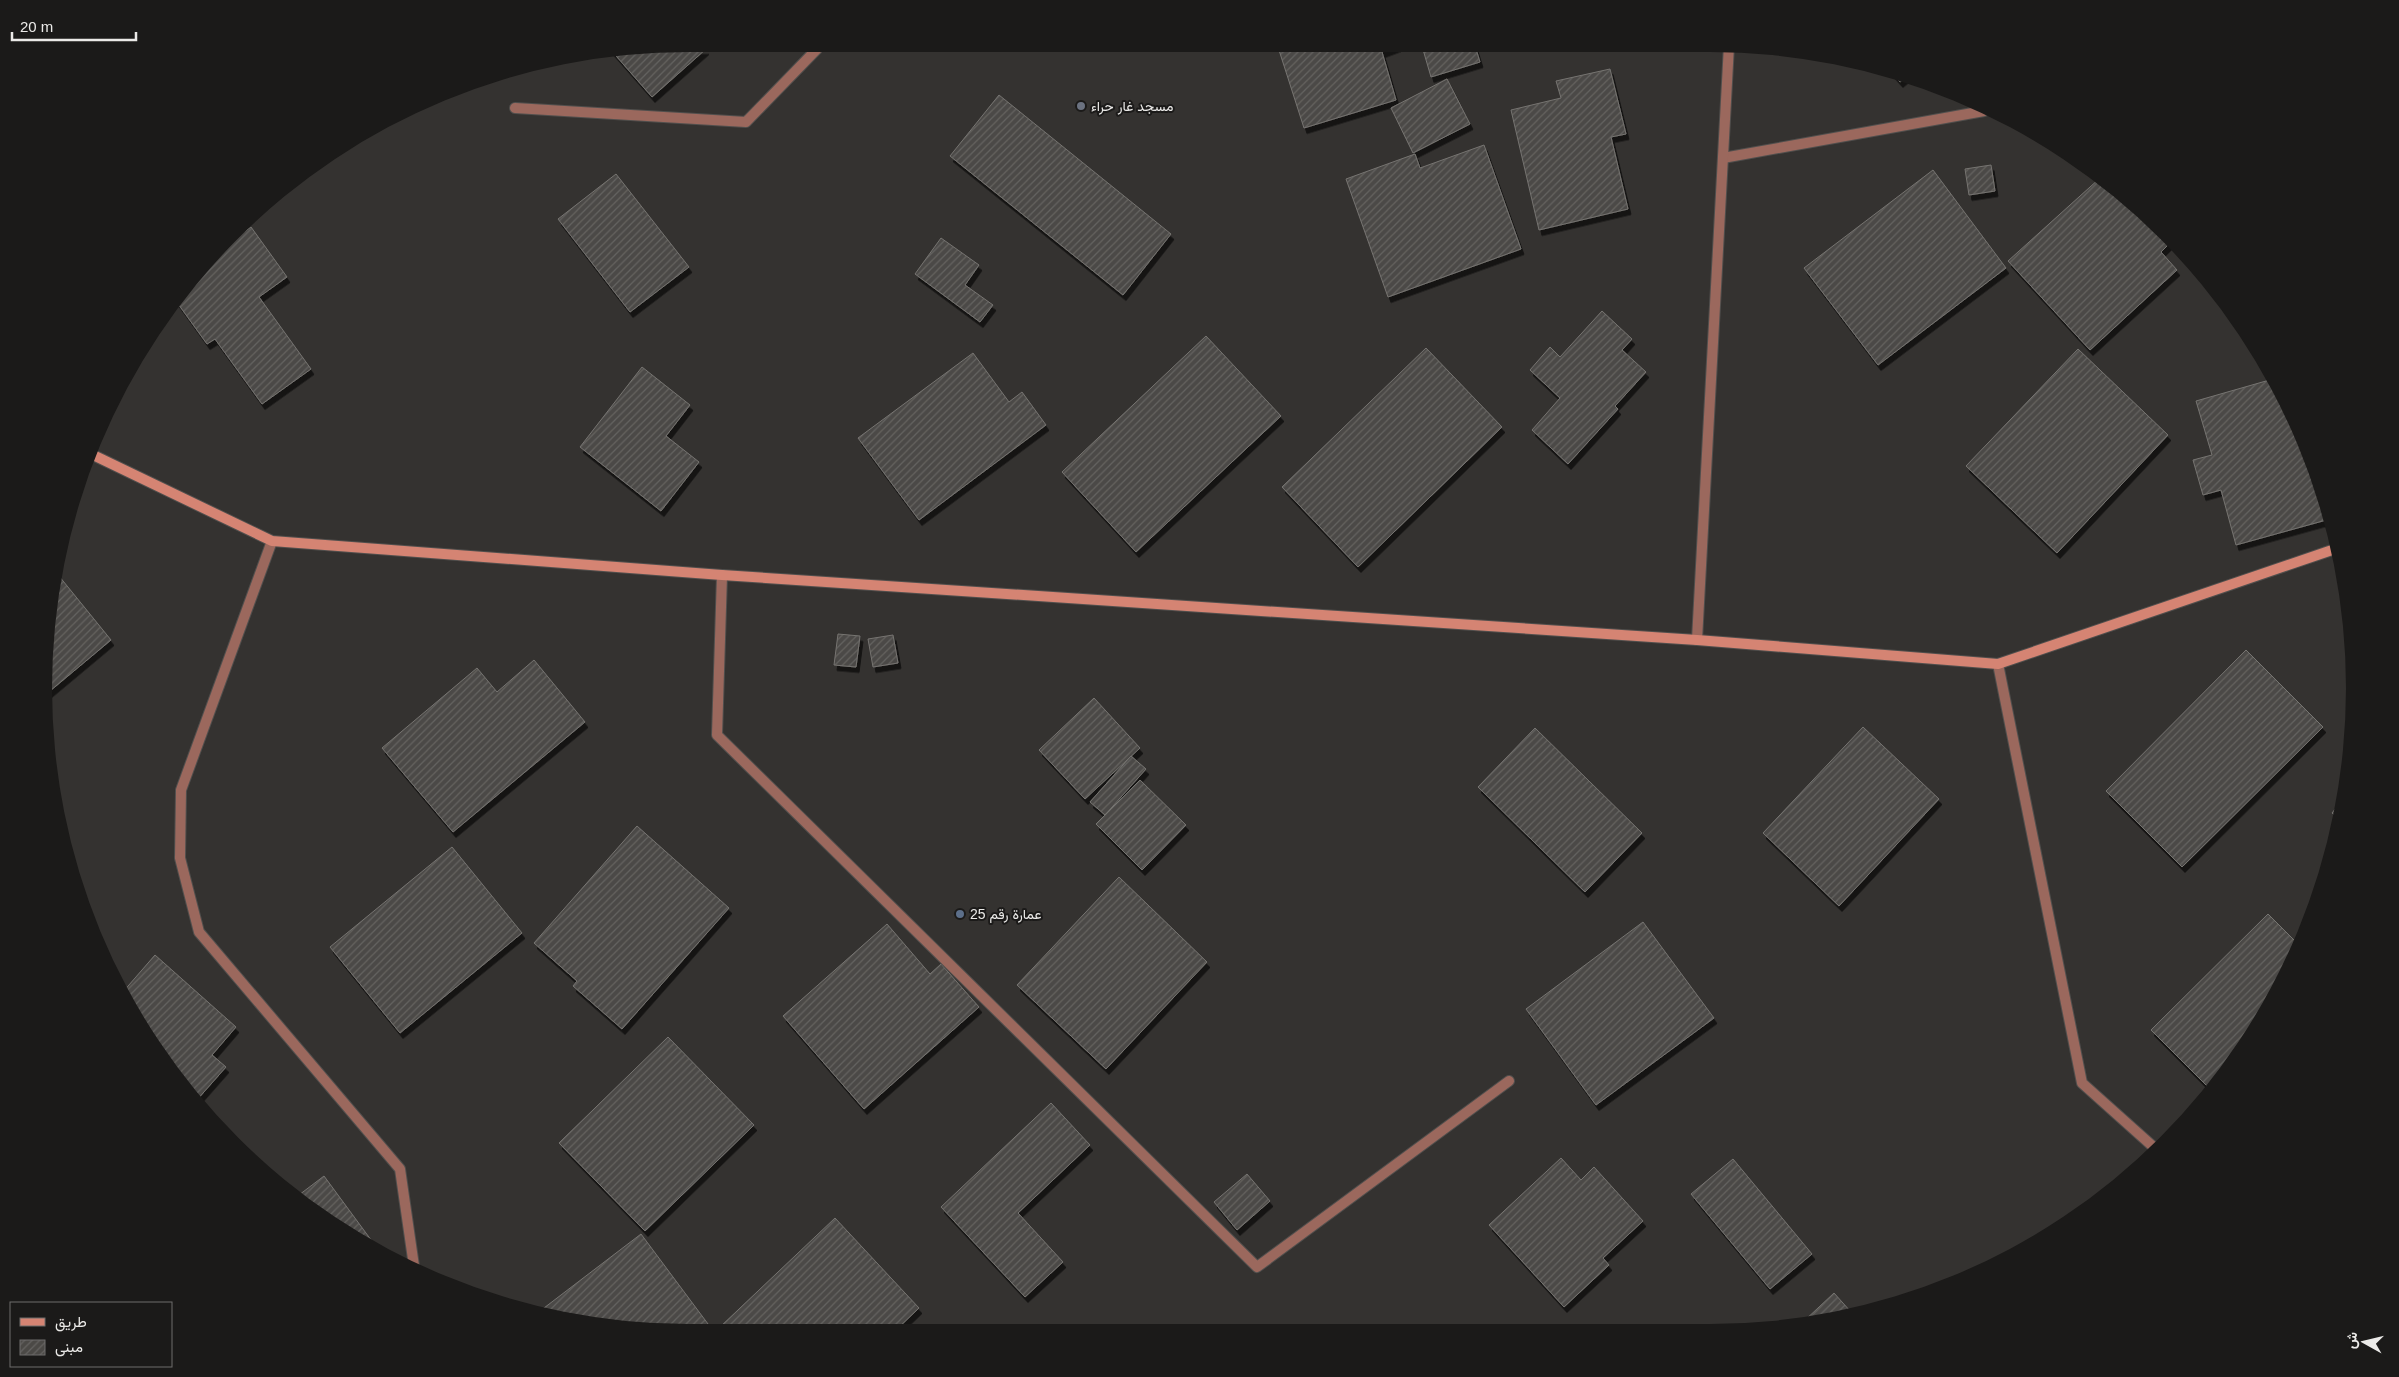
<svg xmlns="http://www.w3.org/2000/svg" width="2399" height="1377" viewBox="0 0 2399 1377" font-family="Helvetica,Vazirmatn,sans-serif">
	<defs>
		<pattern id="building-hatch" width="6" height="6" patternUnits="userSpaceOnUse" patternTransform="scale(1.25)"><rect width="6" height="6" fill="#4b4946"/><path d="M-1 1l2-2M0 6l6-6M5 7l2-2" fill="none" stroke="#656361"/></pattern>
		<filter id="shadow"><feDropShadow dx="3" dy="5.5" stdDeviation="0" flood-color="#0009"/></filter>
	</defs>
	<rect width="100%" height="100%" fill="#343230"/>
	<g fill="url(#building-hatch)" stroke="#767471" filter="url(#shadow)">
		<path d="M1398,46l-16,6 14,48 -92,28 -26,-81z"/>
		<path d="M1422,46h53l5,16 -49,15z"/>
		<path d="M610,49h96l-54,48z"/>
		<path d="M1610,69l16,65 -15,3 17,72 -89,21 -28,-120 50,-12 -5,-17z"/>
		<path d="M1892,73l15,3 -7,6z"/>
		<path d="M1447,79l23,45 -57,29 -22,-45z"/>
		<path d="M999,95l172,139 -48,61 -173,-139z"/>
		<path d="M1484,145l37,104 -133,48 -42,-118 69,-25 5,14z"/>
		<path d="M1991,165l4,26 -26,4 -4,-26z"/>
		<path d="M1933,170l73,98 -128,97 -74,-97z"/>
		<path d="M616,174l73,93 -59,45 -72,-93z"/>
		<path d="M2100,178l66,54 7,8 -12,12 16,18 -87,80 -82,-89z"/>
		<path d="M251,227l36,50 -28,20 52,72 -49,35 -47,-65 -8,5 -31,-43 41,-50z"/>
		<path d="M941,238l38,27 -14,20 28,20 -13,17 -65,-48z"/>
		<path d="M1602,311l30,28 -10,11 24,22 -31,34 3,3 -50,55 -36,-34 28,-32 -30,-28 20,-23 10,10z"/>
		<path d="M1206,336l75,80 -145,136 -74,-80z"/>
		<path d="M1426,348l76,79 -144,140 -76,-80z"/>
		<path d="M2078,349l90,86 -111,118 -91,-87z"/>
		<path d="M973,353l36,49 13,-10 24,33 -127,95 -61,-82z"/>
		<path d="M642,367l48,38 -24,31 33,26 -38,49 -81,-64z"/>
		<path d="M2273,379l33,63 24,77 -94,26 -15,-55 -18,5 -10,-35 19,-5 -16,-54z"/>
		<path d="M59,576l52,64 -67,56v-7z"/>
		<path d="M838,634l22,2 -4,31 -22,-2z"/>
		<path d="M893,635l5,28 -25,4 -5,-28z"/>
		<path d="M2246,650l77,77 -141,140 -76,-76z"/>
		<path d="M534,660l51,62 -132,110 -71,-84 95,-80 20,24z"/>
		<path d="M1094,698l46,50 -55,51 -46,-49z"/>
		<path d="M1863,727l76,72 -100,107 -76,-73z"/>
		<path d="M1535,728l107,105 -57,59 -107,-105z"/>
		<path d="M1131,756l15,13 -41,46 -15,-13z"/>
		<path d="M1140,780l46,45 -44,45 -46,-46z"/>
		<path d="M2345,797l-2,17 -2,6 -9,-7z"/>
		<path d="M637,826l92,82 -107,121 -49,-43 4,-5 -43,-38z"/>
		<path d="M452,847l70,86 -122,100 -70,-86z"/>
		<path d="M1119,877l88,85 -101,107 -89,-84z"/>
		<path d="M2268,914l32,32 -53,100 -36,44 -60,-60z"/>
		<path d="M1643,922l71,96 -118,87 -70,-96z"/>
		<path d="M887,924l43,50 11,-10 38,43 -115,102 -81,-93z"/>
		<path d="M155,955l81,72 -24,28 14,12 -30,34 -19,-20 -47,-70 -8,-18z"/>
		<path d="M668,1037l86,88 -109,106 -86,-88z"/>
		<path d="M1051,1103l39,42 -72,68 45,49 -38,35 -84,-90z"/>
		<path d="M1561,1158l20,22 13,-13 49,54 -40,37 6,7 -45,42 -75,-82z"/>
		<path d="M1733,1159l79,95 -42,35 -79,-95z"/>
		<path d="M1247,1174l23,27 -33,29 -23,-28z"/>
		<path d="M324,1176l53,72 -46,-23 -36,-27z"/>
		<path d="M835,1218l84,90 -25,24h-171l-4,-4z"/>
		<path d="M641,1234l73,98h-68l-106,-21z"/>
		<path d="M1834,1293l17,19 -48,10z"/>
	</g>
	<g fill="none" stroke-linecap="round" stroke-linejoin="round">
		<defs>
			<g id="street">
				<path d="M515,108l231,14 71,-73"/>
				<path d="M1723,158l261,-47"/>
				<path d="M272,541l-91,249 -1,68 19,74 201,237 14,97"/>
				<path d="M722,575l-5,160 540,532 252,-186"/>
				<path d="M1697,640l32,-595"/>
				<path d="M1998,664l84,419 76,68"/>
			</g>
			<path id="secondary" d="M91,454l181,87 450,34 975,65 301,24 340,-116"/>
		</defs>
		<use href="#street" stroke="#514f4d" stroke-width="12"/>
		<use href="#secondary" stroke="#514f4d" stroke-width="12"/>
		<use href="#street" stroke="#9b685d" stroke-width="10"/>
		<use href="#secondary" stroke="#d58473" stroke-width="10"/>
	</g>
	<circle fill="#6b7280" stroke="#1b1a19" stroke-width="2" cx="1081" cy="106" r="5"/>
	<circle fill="#5c6f8a" stroke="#1b1a19" stroke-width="2" cx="960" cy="914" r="5"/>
	<g text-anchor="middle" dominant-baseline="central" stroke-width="4" stroke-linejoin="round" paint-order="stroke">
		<g font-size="14" fill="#ebeae8" stroke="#1b1a19" text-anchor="start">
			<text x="1091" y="106">مسجد غار حراء</text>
			<text x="970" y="914">عمارة رقم 25</text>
		</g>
	</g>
	<path d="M0 0H2399V1377H0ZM688 52H1710A636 636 0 0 1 2346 688V688A636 636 0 0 1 1710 1324H688A636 636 0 0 1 52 688V688A636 636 0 0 1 688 52Z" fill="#1b1a19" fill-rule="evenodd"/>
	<rect x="10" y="1302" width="162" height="65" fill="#1b1a19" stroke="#6e6d6c"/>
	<rect x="20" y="1318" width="25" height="8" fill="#d58473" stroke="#6e6d6c"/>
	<text x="55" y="1327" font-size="15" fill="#ebeae8">طريق</text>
	<rect x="20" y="1340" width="25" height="15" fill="url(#building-hatch)" stroke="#6e6d6c"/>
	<text x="55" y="1352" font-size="15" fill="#ebeae8">مبنى</text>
	<g transform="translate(2364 1342) rotate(278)" stroke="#1b1a19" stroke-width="4" paint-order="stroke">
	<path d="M0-4L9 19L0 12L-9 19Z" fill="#ebeae8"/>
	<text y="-8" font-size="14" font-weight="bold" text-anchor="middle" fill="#ebeae8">ش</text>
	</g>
	<path d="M12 32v8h124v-8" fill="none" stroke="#ebeae8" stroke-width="2.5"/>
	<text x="20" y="32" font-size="15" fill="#ebeae8" stroke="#1b1a19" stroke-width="4" paint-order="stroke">20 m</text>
</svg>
